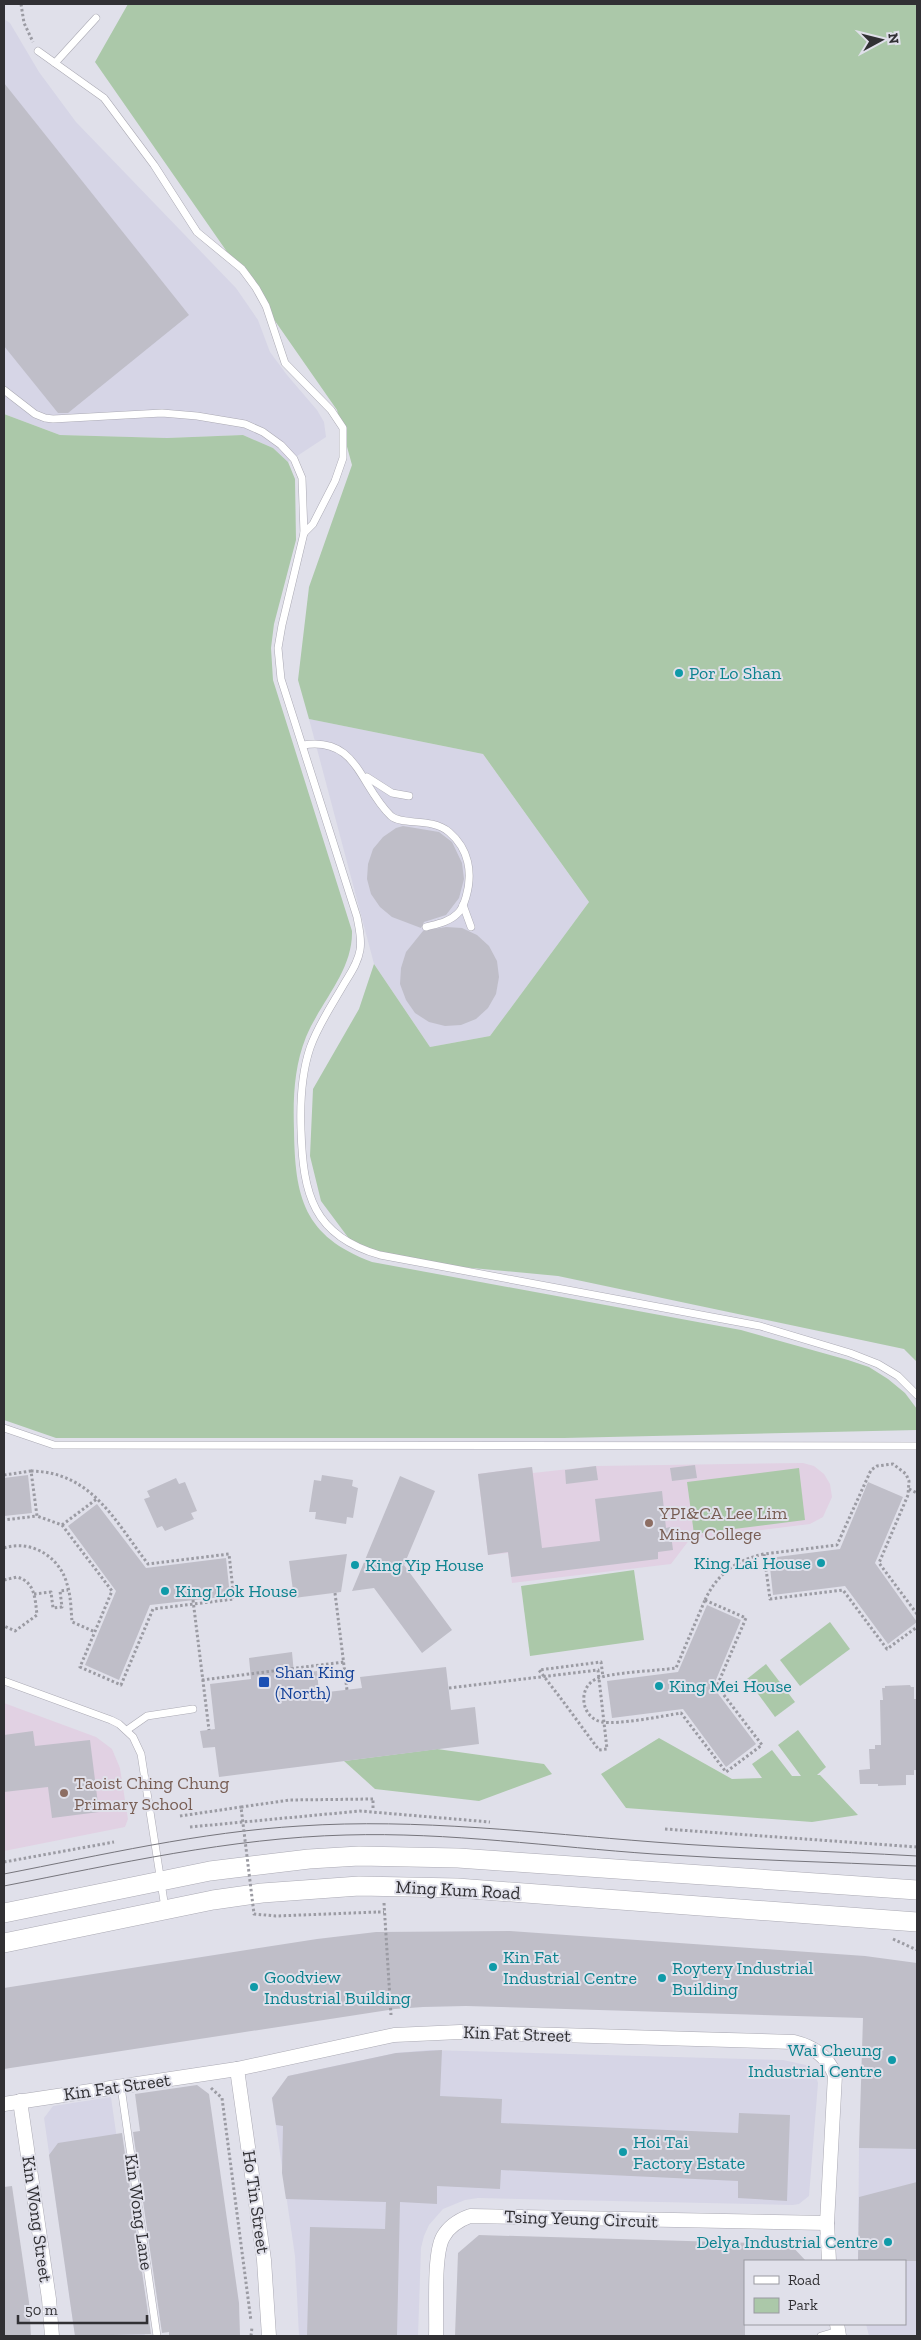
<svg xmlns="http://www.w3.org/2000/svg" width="921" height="2340" viewBox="0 0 921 2340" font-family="'Zilla Slab',serif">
	<rect width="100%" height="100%" fill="#e0e0ea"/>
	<g fill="#d6d5e6">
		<path d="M4,19l6,4 29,49 37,50 160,166 22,32 12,32 17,23 30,35 7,12 2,15 -38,25 -15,-14 -30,-13 -76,3 -107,-3 -56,-21z"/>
		<path d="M309,719l174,35 106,148 -99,134 -60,11 -56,-83z"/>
		<path d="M429,2050l354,10 23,5 10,11 2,7 -9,113 -10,8 -6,1 -315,-7 -13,2 -22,9 -14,16 -5,11 -3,12 -3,88h-119l-4,-80 -23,-158 16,-22 108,-23z"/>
		<path d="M111,2097l34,239h-70l-31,-218 9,-12z"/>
		<path d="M859,2148l58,1v187h-48l-3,-12h39v-63h-47z"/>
	</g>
	<g fill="#e1d1e3">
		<path d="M803,1463l11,3 10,8 6,10 2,13 -9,20 -13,7 -120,15 -19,25 -159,19 -4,-30 -20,2 -10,-81 54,-7 1,6 63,-7z"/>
		<path d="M4,1703l92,34 16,12 8,19 8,51 -3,8 -121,24z"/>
	</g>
	<g fill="#abc8a9">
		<path d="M128,4h789v1358l-13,-13 -346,-73 -162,-15 -46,-21 -29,-39 -11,-45 3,-67 46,-80 15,-45 56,83 60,-11 99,-134 -106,-148 -174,-35 -11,-39 11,-93 43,-122 -15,-55 -242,-348z"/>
		<path d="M4,414l56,21 107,3 76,-3 30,13 15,14 7,17 1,61 -22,84 -3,24 2,32 79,251c1,40 -31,70 -46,106 -12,30 -13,61 -12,93 1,67 9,106 78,132l369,68 107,30 21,7 19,12 17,14 12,16v21l-353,8h-508l-52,-18z"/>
		<path d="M799,1468l6,52 -111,14 -7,-52z"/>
		<path d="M634,1570l10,70 -114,16 -9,-70z"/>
		<path d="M830,1622l20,27 -50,37 -20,-26z"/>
		<path d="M766,1664l29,38 -20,15 -28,-38z"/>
		<path d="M798,1730l28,37 -9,8h3l38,40 -46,7 -186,-14 -25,-34 58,-36 73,41 30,-1 -10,-14 20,-14 20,26h9l-23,-31z"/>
		<path d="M437,1749l107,15 8,10 -73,27 -104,-12 -31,-28z"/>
	</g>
	<g fill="#bfbec8">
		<path d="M4,83l185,232 -121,98h-10l-54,-67z"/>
		<path d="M403,826l36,6 13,10 10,21 2,16 -5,19 -13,17 -22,7 -3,6 -29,-11 -12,-10 -9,-13 -4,-15 1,-15 5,-15 10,-12 13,-9z"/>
		<path d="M446,927l16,1 15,7 12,11 8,15 2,16 -3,17 -8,14 -12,11 -15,6 -16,1 -16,-4 -14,-9 -9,-13 -6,-16 1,-16 5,-16 17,-21z"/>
		<path d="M695,1465l2,13 -25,3 -2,-13z"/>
		<path d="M596,1466l2,14 -32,4 -1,-14z"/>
		<path d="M532,1467l10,81 58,-7 -5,-42 67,-8 4,37 4,-1 3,23 -15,2v7l-147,18 -3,-25 -20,3 -10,-81z"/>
		<path d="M28,1475l4,38 -28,3v-38z"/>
		<path d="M322,1475l31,5 -1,6 6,2 -5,30 -6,-1 -1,7 -31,-5 1,-7h-7l5,-32 7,1z"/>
		<path d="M400,1476l35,15 -31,74 48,65 -30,23 -48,-65 -22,3z"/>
		<path d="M176,1478l3,6 6,-2 12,29 -6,2 3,6 -29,12 -3,-5 -5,2 -13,-29 6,-2 -3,-6z"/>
		<path d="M868,1482l35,15 -28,66 42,59 -29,22 -43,-58 -72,9 -4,-37 71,-9z"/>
		<path d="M97,1504l49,64 80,-10 4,38 -80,9 -31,75 -34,-15 31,-74 -48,-65z"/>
		<path d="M347,1554l-6,38 -47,6 -5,-37z"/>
		<path d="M707,1605l34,15 -28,67 43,57 -30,23 -43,-58 -71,9 -5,-37 71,-9z"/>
		<path d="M292,1652l2,22 23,-3 2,22 43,-5 -2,-11 86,-10 5,43 24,-3 4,37 -260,33 -4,-30 -12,1 -3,-17 15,-2 -5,-45 41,-5 -2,-21z"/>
		<path d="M910,1685l1,2h3v12h3v71h-3v5h-8v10l-28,1v-2h-18l-1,-14 11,-1 -1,-20h6v-4h6l-1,-45h3l-1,-12h3v-2z"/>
		<path d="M33,1731l2,15 55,-6 9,72 -47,6 -4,-31 -44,5v-57z"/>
		<path d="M510,1931l355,25 52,7v186l-58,-1 4,-130 -397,-12 -43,1 -28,2 -391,60v-81l313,-49 59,-7z"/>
		<path d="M442,2050l-2,46 62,3 -1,24 237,10 1,-20 51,2 -3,86 -49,-3v-17l-237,-11 -1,19 -63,-3v18l-37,-2 -3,134h-90l3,-109 75,2 1,-27 -100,-3 -4,-26 1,-47 -7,-1 -4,-27 16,-22 108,-23z"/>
		<path d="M197,2085l12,9 30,209 1,33h-71v-4l-7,1 -29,-201 7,-1 -5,-37z"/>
		<path d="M122,2133l29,201 -76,2 -26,-181 9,-12z"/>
		<path d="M917,2182v79h-59l1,-64z"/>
		<path d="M12,2186l17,116 2,34h-27v-149z"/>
		<path d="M479,2235l311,9 16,17h-61v75h-290l3,-83z"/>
	</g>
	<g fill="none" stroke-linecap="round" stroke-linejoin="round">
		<defs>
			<g id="lane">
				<path d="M38,51l66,47 50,67 43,67 45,37 14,19 10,18 19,57 46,47 12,18v30l-8,23 -22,43 -9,9"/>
				<path d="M55,63l41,-45"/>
				<path d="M4,390l31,24 10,4 8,1 109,-6 35,3 48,8 18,8 18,13 13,14 8,19 2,55 -22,92 -4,23 3,31 76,238c2,11 5,22 3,33 -2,13 -10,24 -16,34 -12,21 -26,41 -34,64 -9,27 -10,55 -9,82 2,64 12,106 79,125l380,71 90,27 28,11 20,12 19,19"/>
				<path d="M303,745c55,-9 57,42 88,71 12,10 40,1 58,16 20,17 24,41 17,65 -2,7 -4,13 -9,17 -8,8 -20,10 -31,13"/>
				<path d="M367,777l25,16 17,3"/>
				<path d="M463,905l8,22"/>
				<path d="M4,1428l50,17 863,1"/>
				<path d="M4,1681l107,39 8,4 14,13 8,17 24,154"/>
				<path d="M127,1730l20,-14 46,-7"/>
				<path d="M121,2087l36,249"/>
				<path d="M821,2336l17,-5"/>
			</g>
			<g id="street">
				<path d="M237,2069l27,191 5,76"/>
				<path d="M20,2101l29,198 3,37"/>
				<path d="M4,2104l233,-35 157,-34 66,-3 334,10c20,5 33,14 41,33l-8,148 2,38"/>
				<path d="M837,2324l2,12"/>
				<path d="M436,2336c1,-23 -3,-81 7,-99 6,-11 16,-17 27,-21l357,7"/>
			</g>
			<g id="secondary">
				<path d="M4,1913l206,-42 99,-12 50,-3 99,2 459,32"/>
				<path d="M4,1943l209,-43 49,-7 97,-7 98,2 460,34"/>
			</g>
		</defs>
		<use href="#lane" stroke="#abaab4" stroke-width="8"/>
		<use href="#street" stroke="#abaab4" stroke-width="15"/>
		<use href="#secondary" stroke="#abaab4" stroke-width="20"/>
		<g stroke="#9b9ba3" stroke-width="3" stroke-dasharray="2.5 2.5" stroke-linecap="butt">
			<path d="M21,4l3,19 9,19"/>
			<path d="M31,1471c61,1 84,50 117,93l81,-10 5,45 -81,10 -32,76 -41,-18 32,-76 -50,-66 -25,-9"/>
			<path d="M4,1475l27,-4 6,45 -33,4"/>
			<path d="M909,1489l8,4"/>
			<path d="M62,1525l36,-27"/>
			<path d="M4,1548c27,-9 56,9 63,36 4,12 4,26 5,38l23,10"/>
			<path d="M4,1580l13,-3c18,5 18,21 20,38l-22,16 -11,-5"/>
			<path d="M335,1593l12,97"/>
			<path d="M34,1594l17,-2 2,16 9,-1 -2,-16 8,-1"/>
			<path d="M705,1600l41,18 -29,68 45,59 -36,27 -45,-59c-18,3 -63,12 -79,9 -21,-4 -25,-34 -6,-43 16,-7 61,-8 80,-11z"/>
			<path d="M705,1600c12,-26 31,-40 59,-46"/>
			<path d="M917,1614l-38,-51 29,-68 1,-14 -3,-7 -13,-10 -16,2 -6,4 -34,75 -73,9 6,45 73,-9 44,59 30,-22"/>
			<path d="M202,1680l142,-18"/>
			<path d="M559,1696l-20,-26 62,-8 2,15"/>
			<path d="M373,1808v-9"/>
			<path d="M180,1816l61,-9"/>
			<path d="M190,1827l170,-16 130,11"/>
			<path d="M665,1829l252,18"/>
			<path d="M4,1862l110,-20"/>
			<path d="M384,1903l7,112"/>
			<path d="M378,1912h6"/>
			<path d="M893,1939l24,11"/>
			<path d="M211,2088l11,10 29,223"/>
			<path d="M251,2336l1,-9"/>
		</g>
		<use href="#lane" stroke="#fff" stroke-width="7"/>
		<use href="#street" stroke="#fff" stroke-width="14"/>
		<use href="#secondary" stroke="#fff" stroke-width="19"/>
		<g stroke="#76757c" stroke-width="1">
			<path d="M4,1874c98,-19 196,-42 296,-48 118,-8 236,7 354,16 88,7 176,9 263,14"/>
			<path d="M4,1886c113,-22 226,-48 342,-51 103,-3 206,12 308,19 88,6 176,8 263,12"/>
		</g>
		<g stroke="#9b9ba3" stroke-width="3" stroke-dasharray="2.5 2.5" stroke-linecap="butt">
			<path d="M193,1600l16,130"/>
			<path d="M449,1688l149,-18 9,79 -8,1 -40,-54"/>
			<path d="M373,1799l-83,1 -49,7 13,107 22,2 102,-4"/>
		</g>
	</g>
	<g fill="#0f9aa8" stroke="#e0e0ea" stroke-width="2">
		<circle cx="679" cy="673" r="5"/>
		<circle cx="821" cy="1563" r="5"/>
		<circle cx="355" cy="1565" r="5"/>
		<circle cx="165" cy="1591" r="5"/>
		<circle cx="659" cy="1686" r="5"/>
		<circle cx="493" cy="1967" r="5"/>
		<circle cx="662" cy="1978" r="5"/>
		<circle cx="254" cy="1987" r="5"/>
		<circle cx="892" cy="2060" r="5"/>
		<circle cx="623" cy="2152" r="5"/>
		<circle cx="888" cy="2242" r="5"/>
	</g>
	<g fill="#8d6e63" stroke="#e0e0ea" stroke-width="2">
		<circle cx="649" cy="1523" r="5"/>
		<circle cx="64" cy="1793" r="5"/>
	</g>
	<rect fill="#1a4fb4" stroke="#e0e0ea" stroke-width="2" x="258" y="1676" width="12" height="12" rx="2.5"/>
	<g text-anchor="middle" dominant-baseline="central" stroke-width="4" stroke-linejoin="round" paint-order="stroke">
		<g font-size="18" fill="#0d838f" stroke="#e0e0ea" text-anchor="start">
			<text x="689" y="673">Por Lo Shan</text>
			<text x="811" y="1563" text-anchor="end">King Lai House</text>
			<text x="365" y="1565">King Yip House</text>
			<text x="175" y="1591">King Lok House</text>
			<text x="669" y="1686">King Mei House</text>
			<text x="503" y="1957">Kin Fat<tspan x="503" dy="21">Industrial Centre</tspan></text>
			<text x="672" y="1968">Roytery Industrial<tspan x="672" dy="21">Building</tspan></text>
			<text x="264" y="1977">Goodview<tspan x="264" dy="21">Industrial Building</tspan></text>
			<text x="882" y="2050" text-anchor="end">Wai Cheung<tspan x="882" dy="21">Industrial Centre</tspan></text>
			<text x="633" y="2142">Hoi Tai<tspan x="633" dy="21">Factory Estate</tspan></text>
			<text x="878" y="2242" text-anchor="end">Delya Industrial Centre</text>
		</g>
		<g font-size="18" fill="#785e54" stroke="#e0e0ea" text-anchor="start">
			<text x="659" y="1513">YPI&amp;CA Lee Lim<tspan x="659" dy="21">Ming College</tspan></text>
			<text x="74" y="1783">Taoist Ching Chung<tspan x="74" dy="21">Primary School</tspan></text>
		</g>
		<g font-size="18" fill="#164399" stroke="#e0e0ea" text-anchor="start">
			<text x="275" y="1672">Shan King<tspan x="275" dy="21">(North)</tspan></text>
		</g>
		<g font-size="18" fill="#313034" stroke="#e0e0ea">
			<text transform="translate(458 1890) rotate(3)">Ming Kum Road</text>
			<text transform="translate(517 2034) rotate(2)">Kin Fat Street</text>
			<text transform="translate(117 2087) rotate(-8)">Kin Fat Street</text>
			<text transform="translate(256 2202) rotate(82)">Ho Tin Street</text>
			<text transform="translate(139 2212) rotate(82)">Kin Wong Lane</text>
			<text transform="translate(37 2219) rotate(82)">Kin Wong Street</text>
			<text transform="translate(581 2219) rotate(2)">Tsing Yeung Circuit</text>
		</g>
	</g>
	<rect width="921" height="2340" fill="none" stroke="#313034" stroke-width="10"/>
	<rect x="744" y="2260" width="162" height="65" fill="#e0e0ea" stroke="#9a9aa1"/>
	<rect x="754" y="2276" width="25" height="8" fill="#ffffff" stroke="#9a9aa1"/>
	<text x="788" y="2285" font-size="15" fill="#313034">Road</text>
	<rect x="754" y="2298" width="25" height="15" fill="#abc8a9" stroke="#9a9aa1"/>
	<text x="788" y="2310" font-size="15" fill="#313034">Park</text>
	<g transform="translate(881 40) rotate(83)" stroke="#e0e0ea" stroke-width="4" paint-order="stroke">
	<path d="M0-4L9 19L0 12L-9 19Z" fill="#313034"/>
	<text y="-8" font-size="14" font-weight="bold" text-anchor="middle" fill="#313034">N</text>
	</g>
	<path d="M18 2315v8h129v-8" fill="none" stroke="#313034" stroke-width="2.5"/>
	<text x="25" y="2315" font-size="15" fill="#313034" stroke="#e0e0ea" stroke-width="4" paint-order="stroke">50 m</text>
</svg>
